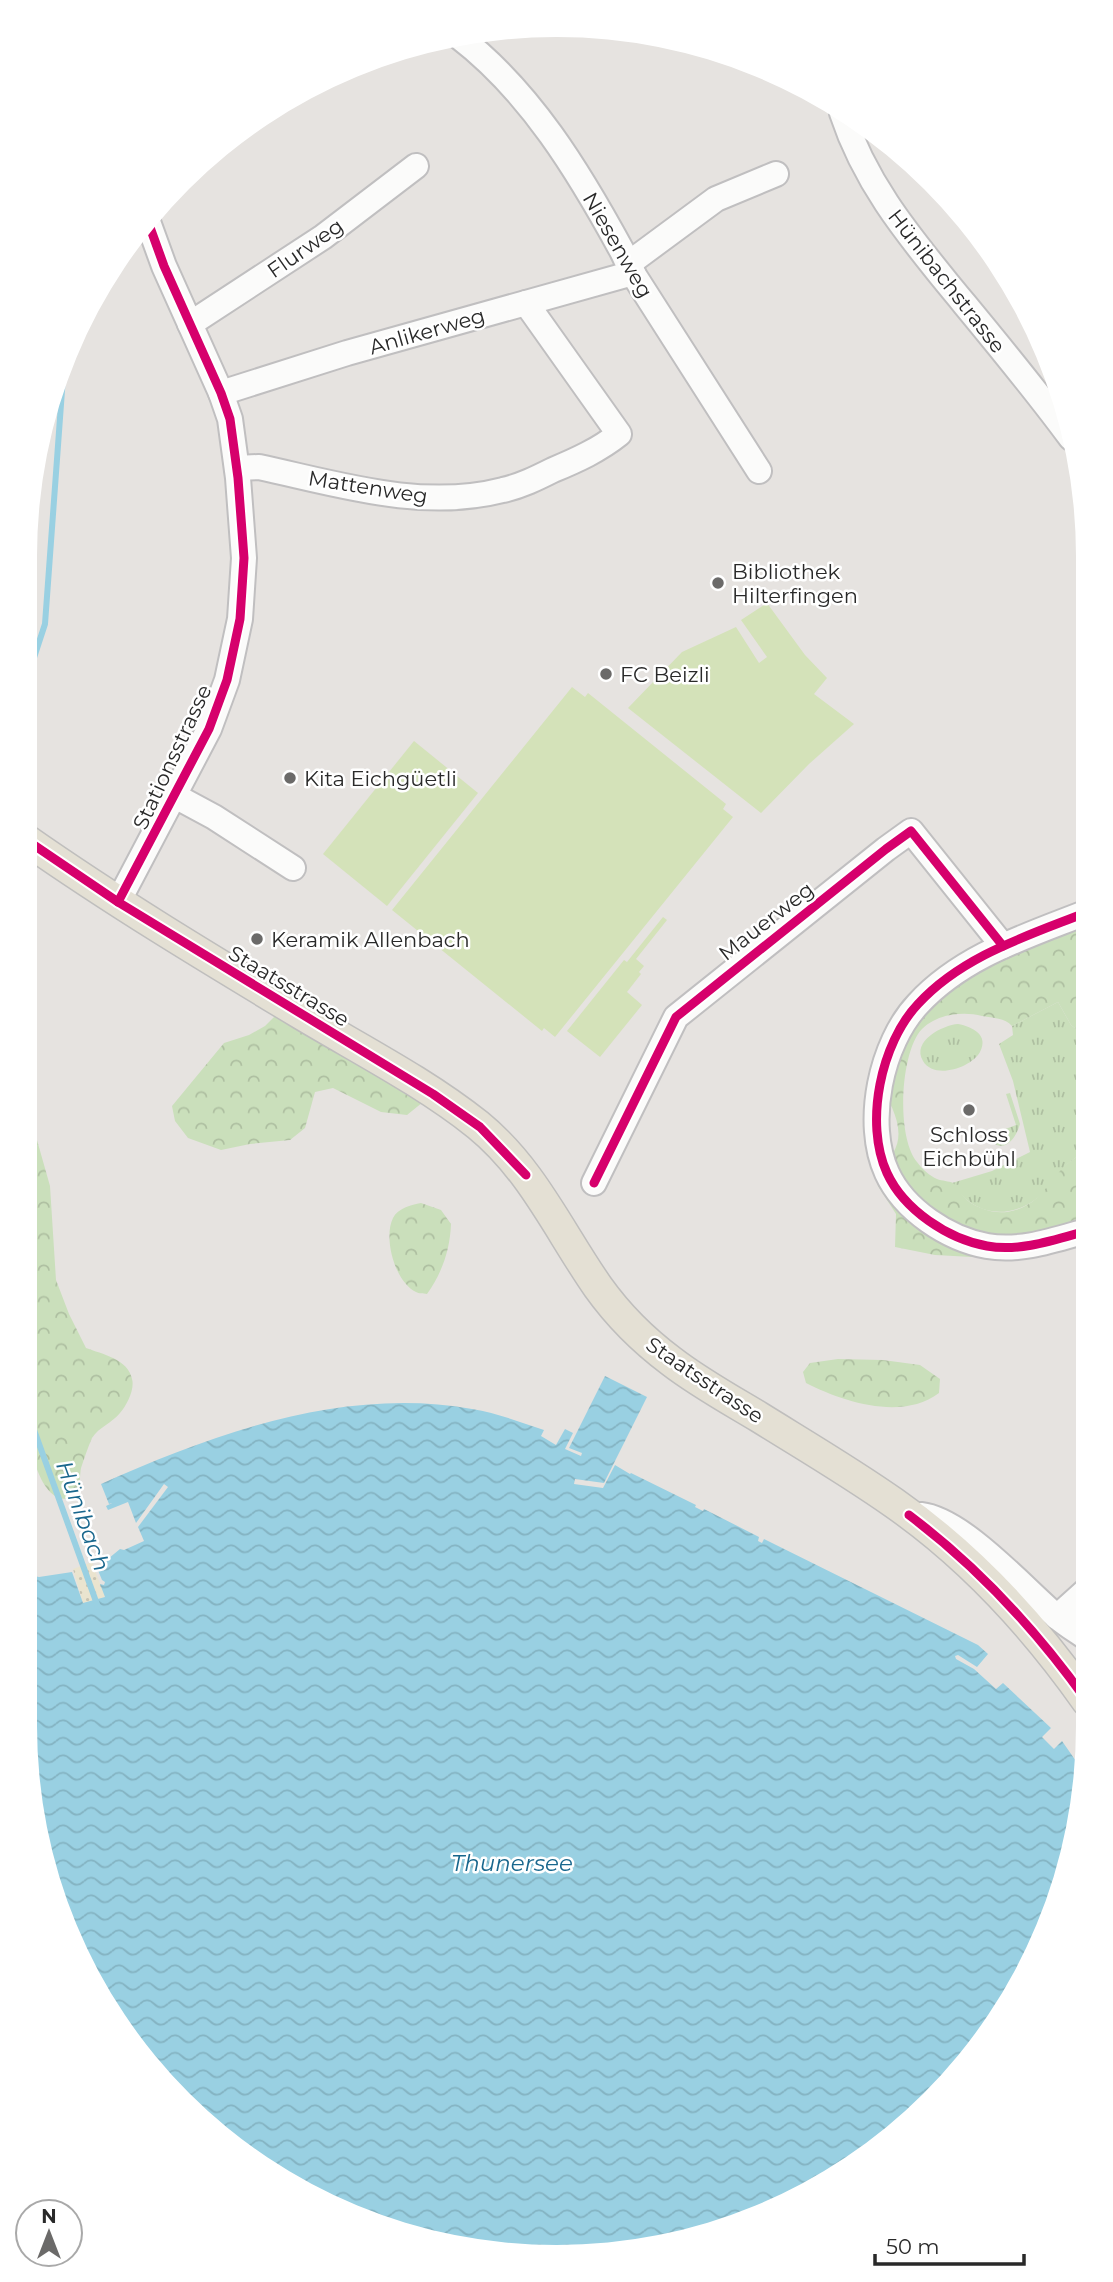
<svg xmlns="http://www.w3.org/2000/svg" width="1113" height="2282" viewBox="0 0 1113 2282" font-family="Montserrat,sans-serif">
	<defs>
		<pattern id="grass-tufts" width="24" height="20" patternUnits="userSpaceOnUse" patternTransform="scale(1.75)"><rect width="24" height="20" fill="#cadfbb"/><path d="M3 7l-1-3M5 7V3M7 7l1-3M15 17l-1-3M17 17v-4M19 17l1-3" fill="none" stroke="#aebfa1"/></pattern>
		<pattern id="forest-crowns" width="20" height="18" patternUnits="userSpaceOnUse" patternTransform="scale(1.75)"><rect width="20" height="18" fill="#cadfbb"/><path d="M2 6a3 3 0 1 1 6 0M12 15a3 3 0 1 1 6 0" fill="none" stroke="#aebfa1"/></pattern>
		<pattern id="sand-dots" width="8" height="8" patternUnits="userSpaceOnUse" patternTransform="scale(1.75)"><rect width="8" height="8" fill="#eae4cf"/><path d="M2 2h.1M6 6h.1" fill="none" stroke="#c9c4b2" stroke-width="1.8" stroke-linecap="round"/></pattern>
		<pattern id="water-waves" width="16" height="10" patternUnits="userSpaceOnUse" patternTransform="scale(1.75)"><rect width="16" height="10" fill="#99d0e2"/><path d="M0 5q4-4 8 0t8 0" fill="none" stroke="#84b3c2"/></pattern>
	</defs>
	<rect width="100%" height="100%" fill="#e6e3e0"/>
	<g fill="url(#grass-tufts)">
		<path d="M1058,1002l13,23 14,11 1,117c-21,7 -26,22 -40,37 -21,23 -54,30 -79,10 -6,-4 -10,-12 -15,-17l40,-12 38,-19 -17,-71 -14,-37 14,-9 -1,-9z"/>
		<path d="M958,1024c15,3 31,11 22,28 -9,16 -46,28 -57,9 -12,-20 20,-36 35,-37z"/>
		<path d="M1010,1093l10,31c-5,18 -19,32 -33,12l29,-11 -10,-31z"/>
	</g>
	<g fill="url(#forest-crowns)">
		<path d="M1085,913v123l-14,-11 -13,-23 -46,24c-7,-8 -19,-8 -30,-10 -19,-5 -45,-2 -60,13 -22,23 -26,108 -5,133 5,7 13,14 20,17 5,2 12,2 16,4 4,3 7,9 10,13 9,11 30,18 44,16 42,-6 43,-47 79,-59v78l-114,26 -37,-2 -40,-8 1,-33 -18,-28 -2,-11c6,-7 13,-14 17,-22 14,-22 -2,-49 -13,-68l39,-82z"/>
		<path d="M286,1005l147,89 -26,21 -26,-3 -48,-24 -18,4 -10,36 -15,12 -40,4 -29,6 -33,-12 -13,-17 -3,-15 52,-63 25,-8 16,-9z"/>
		<path d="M25,1074l12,10 -2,49 15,53 6,94 13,34 17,34c16,6 42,11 46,31 3,10 -5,26 -12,34 -8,10 -21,14 -28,25 -4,9 -8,21 -11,30 -2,10 1,31 -14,31 -28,1 -35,-50 -42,-69z"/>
		<path d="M421,1203l20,7 10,14c-1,26 -9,49 -24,70 -4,-1 -8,0 -11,-2 -21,-10 -33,-54 -23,-74 5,-10 18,-13 28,-15z"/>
		<path d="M838,1359l45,1 37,5 20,14 -1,14c-37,28 -96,9 -133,-10l-3,-11 7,-9z"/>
	</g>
	<path fill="url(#sand-dots)" d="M92,1562l13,35 -22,6 -10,-34z"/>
	<g fill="#d4e2b9">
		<path d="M767,603l38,52 22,23 -13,16 40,30 -45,40 -48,49 -133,-105 54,-56 54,-25 23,36 8,-6 -26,-37z"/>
		<path d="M572,687l13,10 3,-4 138,111 -3,5 10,8 -178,220 -11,-9 -2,3 -150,-121z"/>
		<path d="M414,741l64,52 -91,113 -64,-52z"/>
		<path d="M663,917l4,3 -31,39 8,7 -5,6 2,2 -14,18 15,13 -42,52 -33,-26 57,-71 3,2z"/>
	</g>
	<path fill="url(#water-waves)" d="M605,1376l42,21 -43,86 -29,-4 -1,5 29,4 12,-23 15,9 1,-1 65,32 -1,2 8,4 1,-2 55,28 -1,4 4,2 2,-4 214,106 10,9 -11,13 -19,-12 -3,1 1,3 18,10 22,20 7,-6 48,45 -9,9 12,12 8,-8 23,33 -15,89 -36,97 -101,141 -141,101 -166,51 -174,-6 -99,-30 -92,-49 -126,-118 -82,-153 -28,-172v-151l14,3 33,-5 11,31 22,-6 -5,-13 4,1 1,-3 -3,-2 -5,-12 23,-19 4,1 20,-9 -6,-14 30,-40 -4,-3 -28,39 -8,-21 -20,8 -2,-4 6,-3 -3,1 -8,-20c114,-51 244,-98 371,-75 25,4 48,13 72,21l-3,6 15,9 9,-16 8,4 -8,16 16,7 1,-3 -13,-5z"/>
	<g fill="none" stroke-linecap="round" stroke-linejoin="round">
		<g stroke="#99d0e2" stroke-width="6">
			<path d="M25,685l20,-61 19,-261"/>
			<path d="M25,1405l73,202"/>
		</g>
		<defs>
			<g id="minor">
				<path d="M458,36c72,55 121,136 164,215 5,10 9,20 15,29l122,191"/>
				<path d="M842,113c22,67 62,117 106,171 42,51 84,101 123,154"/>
				<path d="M628,264l88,-65 60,-25"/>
				<path d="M190,324l133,-87 93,-71"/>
				<path d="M221,393l126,-40 286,-80"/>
				<path d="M237,468l22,-1c79,17 163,44 244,23 18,-4 34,-12 50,-20 24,-10 46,-20 66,-36l-93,-131"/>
				<path d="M175,796l39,21 79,51"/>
				<path d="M118,902l91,-173 18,-49 13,-61 4,-61 -6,-80 -8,-59 -9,-26 -57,-127 -17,-47"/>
				<path d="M1085,913c-58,23 -123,43 -167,91 -37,39 -54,119 -31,169 17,37 61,66 100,73 33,6 67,-6 99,-15"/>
				<path d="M594,1183l82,-166 210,-168 25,-18 92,115"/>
				<path d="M921,1515c42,5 102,73 135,101 9,8 21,15 31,22"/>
				<path d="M1057,1617l30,-27"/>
			</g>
			<path id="major" d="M25,839c90,63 183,119 276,175 60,36 123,68 177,111 54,44 81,106 120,162 20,28 45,53 73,74 27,21 58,38 88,56 45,28 91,55 135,86 76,53 140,123 193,198"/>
		</defs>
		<use href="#minor" stroke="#c0bfc0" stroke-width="28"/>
		<use href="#major" stroke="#bfbebd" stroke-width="33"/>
		<use href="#minor" stroke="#fbfbfa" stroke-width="24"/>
		<use href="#major" stroke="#e4e0d4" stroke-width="30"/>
		<defs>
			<g id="cycleway">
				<path d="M25,839l93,63 315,192 47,33 46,48"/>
				<path d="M118,902l91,-173 18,-49 13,-61 4,-61 -6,-80 -8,-59 -9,-26 -57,-127 -17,-47"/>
				<path d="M1085,913c-58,23 -123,43 -167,91 -37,39 -54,119 -31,169 17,37 61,66 100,73 33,6 67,-6 99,-15"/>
				<path d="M594,1183l82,-166 210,-168 25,-18 92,115"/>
				<path d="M909,1515c69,52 128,116 178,186"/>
			</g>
		</defs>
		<use href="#cycleway" stroke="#fff" stroke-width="13"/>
		<use href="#cycleway" stroke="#d6006c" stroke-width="9"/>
	</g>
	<g fill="#6b6a69" stroke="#fff" stroke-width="2.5">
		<circle cx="718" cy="583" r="7"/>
		<circle cx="606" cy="674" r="7"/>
		<circle cx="290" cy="778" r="7"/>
		<circle cx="257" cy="939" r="7"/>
		<circle cx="969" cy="1110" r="7"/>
	</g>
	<g text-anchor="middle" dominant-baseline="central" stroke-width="5" stroke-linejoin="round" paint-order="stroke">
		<g font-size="21" fill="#292929" stroke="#fff">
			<text transform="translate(618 245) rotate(60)">Niesenweg</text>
			<text transform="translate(305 248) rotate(-35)">Flurweg</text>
			<text transform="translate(947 281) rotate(52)">Hünibachstrasse</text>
			<text transform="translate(427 331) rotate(-16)">Anlikerweg</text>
			<text transform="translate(368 487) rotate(9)">Mattenweg</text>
			<text transform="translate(172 757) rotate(-65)">Stationsstrasse</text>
			<text transform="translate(766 921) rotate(-38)">Mauerweg</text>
			<text transform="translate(289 986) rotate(31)">Staatsstrasse</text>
			<text transform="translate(705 1380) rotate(34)">Staatsstrasse</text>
		</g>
		<g font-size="21" fill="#292929" stroke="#fff" text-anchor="start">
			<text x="732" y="571">Bibliothek<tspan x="732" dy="24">Hilterfingen</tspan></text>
			<text x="620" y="674">FC Beizli</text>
			<text x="304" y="778">Kita Eichgüetli</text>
			<text x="271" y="939">Keramik Allenbach</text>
			<text x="969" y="1134" text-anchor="middle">Schloss<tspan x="969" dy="24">Eichbühl</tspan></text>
		</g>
		<g font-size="23" font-style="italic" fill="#19678d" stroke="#fff">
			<text transform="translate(83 1516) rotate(70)">Hünibach</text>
			<text x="512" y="1863">Thunersee</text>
		</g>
	</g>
	<path d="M0 0H1113V2282H0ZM556 37H557A519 519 0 0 1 1076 556V1726A519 519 0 0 1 557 2245H556A519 519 0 0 1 37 1726V556A519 519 0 0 1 556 37Z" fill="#fff" fill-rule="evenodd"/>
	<g transform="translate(49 2233)"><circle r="33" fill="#ffffff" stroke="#a9a9a9" stroke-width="2"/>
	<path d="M0-5L12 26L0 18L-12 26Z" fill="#6b6a69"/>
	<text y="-10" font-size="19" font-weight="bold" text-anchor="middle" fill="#292929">N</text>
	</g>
	<path d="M875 2254v10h149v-10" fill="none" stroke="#292929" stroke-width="3.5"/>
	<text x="886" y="2254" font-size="21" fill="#292929" stroke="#ffffff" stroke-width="5" paint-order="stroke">50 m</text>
</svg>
